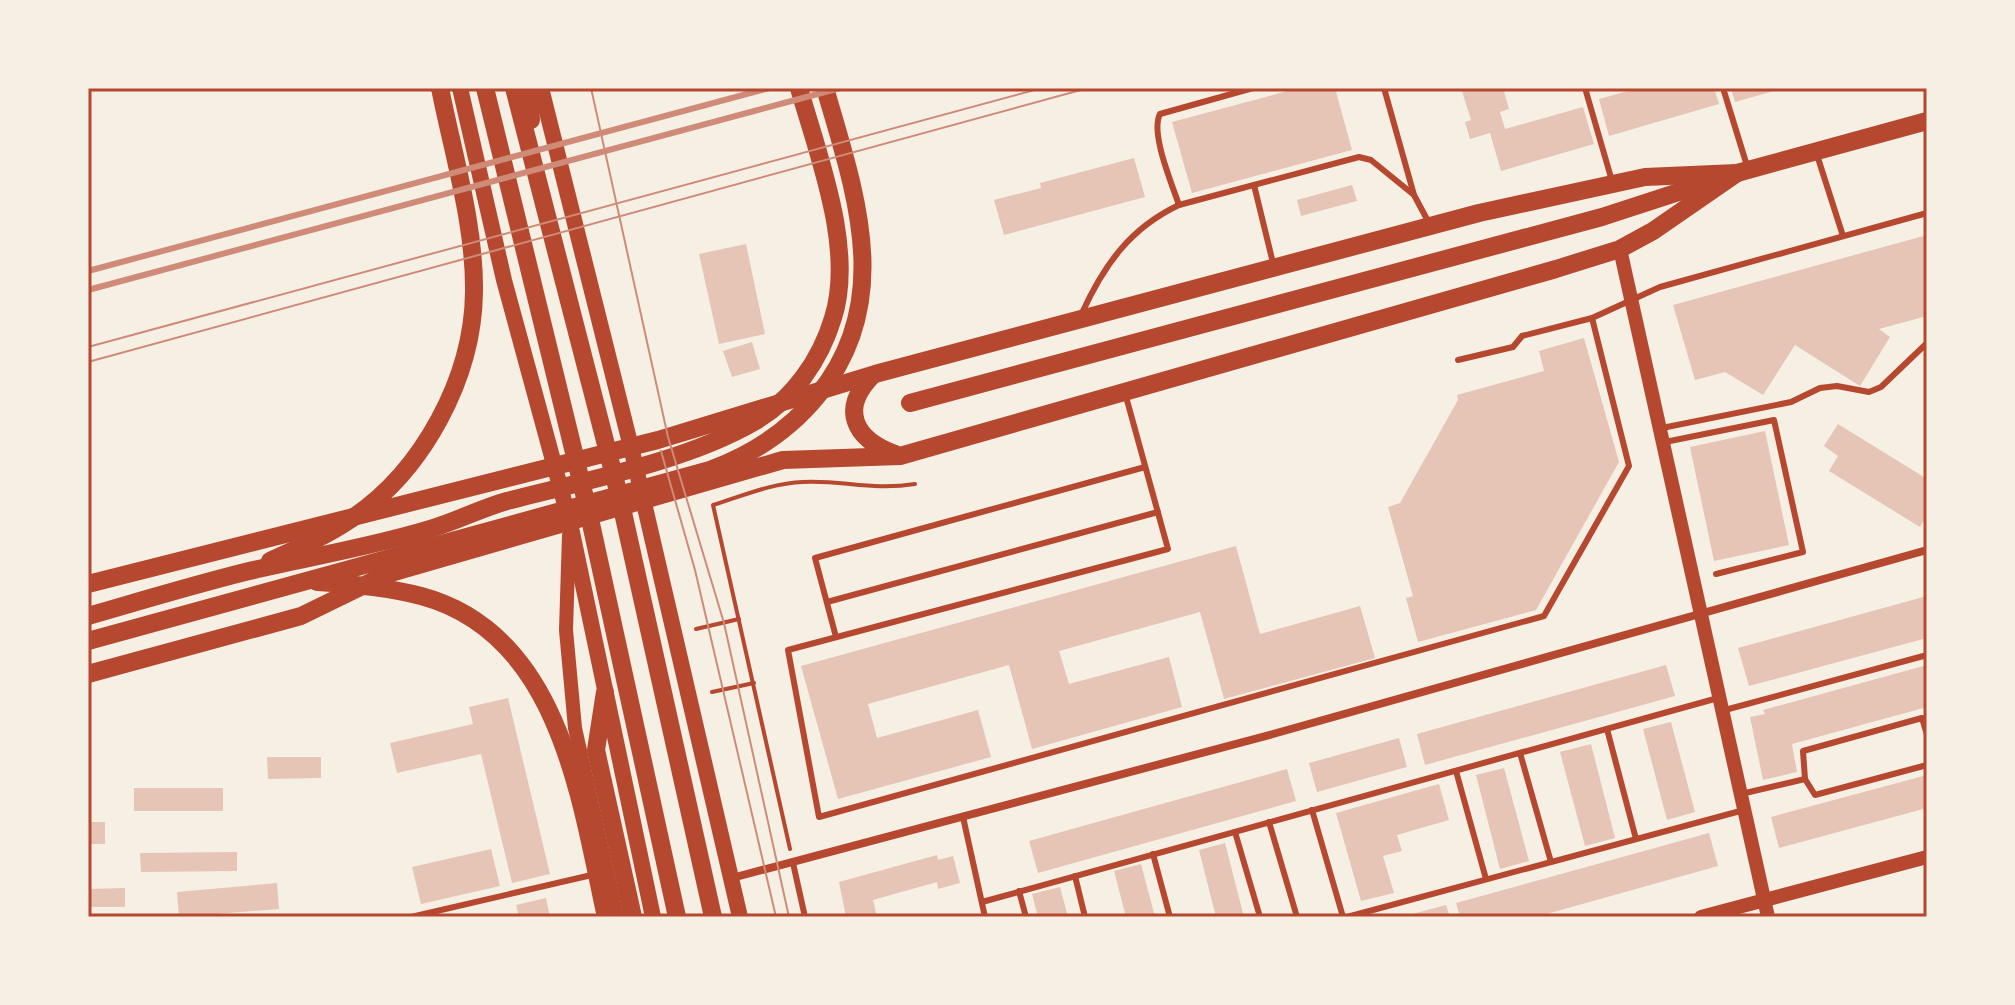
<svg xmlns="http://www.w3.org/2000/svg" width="2015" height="1005" viewBox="0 0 2015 1005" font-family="'Noto Sans',sans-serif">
	<rect width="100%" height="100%" fill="#f6efe4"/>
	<g fill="#e6c5b7">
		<path d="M1299,88h36l17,62 -160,43 -20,-71z"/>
		<path d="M1461,88h42l6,21 -9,3 5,17 78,-22 11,37 -93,27 -11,-38 -20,6 -5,-17 6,-2z"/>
		<path d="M1639,88h75l5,16 -110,32 -10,-37z"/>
		<path d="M1731,88h50v1l-46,13z"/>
		<path d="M1134,158l11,39 -141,38 -10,-35 47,-12 -1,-5z"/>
		<path d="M1352,185l5,16 -56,15 -4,-16z"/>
		<path d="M1927,235v81l-48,13 11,8 -30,49 -65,-41 -32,50 -38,-23 -30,8 -22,-75z"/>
		<path d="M746,244l19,90 -46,10 -20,-90z"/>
		<path d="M1584,338l35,124 -83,148 -118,32 -12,-44 7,-2 -25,-89 12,-4 58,-103 -1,-5 87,-24 -5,-20z"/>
		<path d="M752,342l8,27 -28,8 -9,-26z"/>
		<path d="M1838,424l89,55v36l-7,12 -91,-56 9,-15 -14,-10z"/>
		<path d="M1765,431l24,114 -75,16 -24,-114z"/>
		<path d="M1236,546l24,88 100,-28 15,52 -151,41 -24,-87 -141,39 10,33 100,-27 13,50 -150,42 -23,-84 -141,39 9,34 101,-28 13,47 -153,42 -37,-133z"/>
		<path d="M1927,596v42l-178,48 -11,-38z"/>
		<path d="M1666,665l9,31 -250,69 -8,-31z"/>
		<path d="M1927,665v42l-135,37 5,28 -34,8 -13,-63 15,-3 -2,-4z"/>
		<path d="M508,698l42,176 -38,9 -31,-129 -84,19 -7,-30 83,-19 -4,-17z"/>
		<path d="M1671,722l24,90 -28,8 -24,-91z"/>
		<path d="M1399,738l8,29 -90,25 -8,-29z"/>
		<path d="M1591,744l24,94 -30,8 -25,-94z"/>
		<path d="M267,757h54v21l-53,1z"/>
		<path d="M1504,768l25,93 -29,8 -24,-94z"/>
		<path d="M1287,769l9,32 -258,72 -9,-32z"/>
		<path d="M1927,775v33l-148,40 -8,-31z"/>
		<path d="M1439,784l10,36 -52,15 5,16 -19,5 11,37 -33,8 -25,-88z"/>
		<rect x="134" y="788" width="89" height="23"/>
		<rect x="88" y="822" width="17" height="22"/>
		<path d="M1709,833l9,33 -182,51h-76l-4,-14z"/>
		<path d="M1225,843l19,74h-28l-17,-67z"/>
		<path d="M491,849l9,37 -79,18 -9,-37z"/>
		<path d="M237,852v19l-96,1 -1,-19z"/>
		<path d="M937,855l1,5 15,-4 7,27 -22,6 -1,-7 -64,18 4,17h-31l-7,-35z"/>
		<path d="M1141,864l14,53h-29l-12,-46z"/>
		<path d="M277,883l2,26 -100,8 -2,-25z"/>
		<path d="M1060,887l8,30h-30l-6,-23z"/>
		<path d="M125,888v19h-37v-18z"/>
		<path d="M546,898l4,19h-31l-3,-12z"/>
		<path d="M1446,905l4,12h-45v-1z"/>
	</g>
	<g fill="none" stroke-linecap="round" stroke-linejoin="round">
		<g stroke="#b5482f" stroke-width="4">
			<path d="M696,629l43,-10"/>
			<path d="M712,692l42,-9"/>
			<path d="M790,849l-77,-344c29,-9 59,-22 90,-23 40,-2 69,9 112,2"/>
		</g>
		<g stroke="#b5482f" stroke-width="6">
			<path d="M1384,88l30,107 15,28"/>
			<path d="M1585,88l27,93"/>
			<path d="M1723,88l25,81"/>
			<path d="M1817,155l26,81"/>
			<path d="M1254,185l20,82"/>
			<path d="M1179,205c-7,-21 -29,-72 -19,-91l93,-26"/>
			<path d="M1082,313c22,-48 48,-85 97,-108l180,-48 12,3 43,35"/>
			<path d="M1458,360l55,-13 9,-11 70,-18 68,-31 267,-74"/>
			<path d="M1125,393l43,156 -380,101 31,167 725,-201 85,-150 -37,-148"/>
			<path d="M1662,428l129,-26 29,-14 17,-2 32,6 12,-5 46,-44"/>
			<path d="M1665,442l109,-22 29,132 -87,22"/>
			<path d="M827,602l331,-90"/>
			<path d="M836,637l-21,-79 330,-91"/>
			<path d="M1725,710l202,-55"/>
			<path d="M1607,729l29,110"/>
			<path d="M1520,753l31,109"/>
			<path d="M1456,771l30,108"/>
			<path d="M1805,779l-2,-28 119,-33 5,17"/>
			<path d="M1741,794l64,-15 10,16 112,-30"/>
			<path d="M1312,810l31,107"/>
			<path d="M963,817l22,100"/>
			<path d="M1269,822l28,95"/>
			<path d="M1235,832l25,85"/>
			<path d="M1153,854l17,63"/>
			<path d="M793,863l12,54"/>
			<path d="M1075,876l10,41"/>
			<path d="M1019,891l7,26"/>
			<path d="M982,902l736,-204"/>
			<path d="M411,917l185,-43"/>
			<path d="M1347,917l397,-107"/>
		</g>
		<path stroke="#b5482f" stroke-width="8" d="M732,878l541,-144 654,-184"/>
		<g stroke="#b5482f" stroke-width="14">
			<path d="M1620,249l148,668"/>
			<path d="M569,535l-3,95 9,98 42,189"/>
			<path d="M1701,917l226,-60"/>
		</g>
		<g stroke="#b5482f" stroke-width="16">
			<path d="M460,88l44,192 66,243 83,394"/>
			<path d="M541,88l90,359 109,470"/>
		</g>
		<g stroke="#b5482f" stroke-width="18">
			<path d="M873,375c-34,34 -19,64 22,79"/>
			<path d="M910,403l692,-186 135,-44 190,-52"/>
			<path d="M88,584l570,-144 217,-66 604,-161 166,-36 92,-4"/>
			<path d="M88,674l213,-58 86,-42 396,-114 117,-4 656,-187 64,-20 33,-18 84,-58"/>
		</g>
		<g stroke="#b5482f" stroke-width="18">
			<path d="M485,88l103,422 89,407"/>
			<path d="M514,88l106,411 93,418"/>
			<path d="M529,88l2,32"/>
			<path d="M270,561c28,-13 56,-25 81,-42 72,-48 122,-141 123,-227 1,-67 -21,-138 -34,-204"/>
			<path d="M317,582c35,2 70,5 104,14 139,37 159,203 185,321"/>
			<path d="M88,616c52,-15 105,-31 157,-44 63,-15 127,-25 188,-44 26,-8 49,-20 74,-27 77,-20 180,-40 247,-79 39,-23 66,-61 79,-104 22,-69 -15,-163 -34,-230"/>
			<path d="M88,641l622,-171c43,-16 79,-39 108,-75 77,-94 37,-203 7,-307"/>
			<path d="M605,692l-9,58 37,167"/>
		</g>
		<g stroke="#cf8b77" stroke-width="2">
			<path d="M591,88l77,349 56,186 65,294"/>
			<path d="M88,347l954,-259"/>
			<path d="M88,362l1000,-274"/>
			<path d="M661,451l34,119 81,347"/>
		</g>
		<g stroke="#cf8b77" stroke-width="6">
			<path d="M88,271l681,-183"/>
			<path d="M88,290l752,-202"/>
		</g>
	</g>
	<rect width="2015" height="1005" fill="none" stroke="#f6efe4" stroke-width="180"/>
	<rect x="90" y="90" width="1835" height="825" fill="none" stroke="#b5482f" stroke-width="3"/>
</svg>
